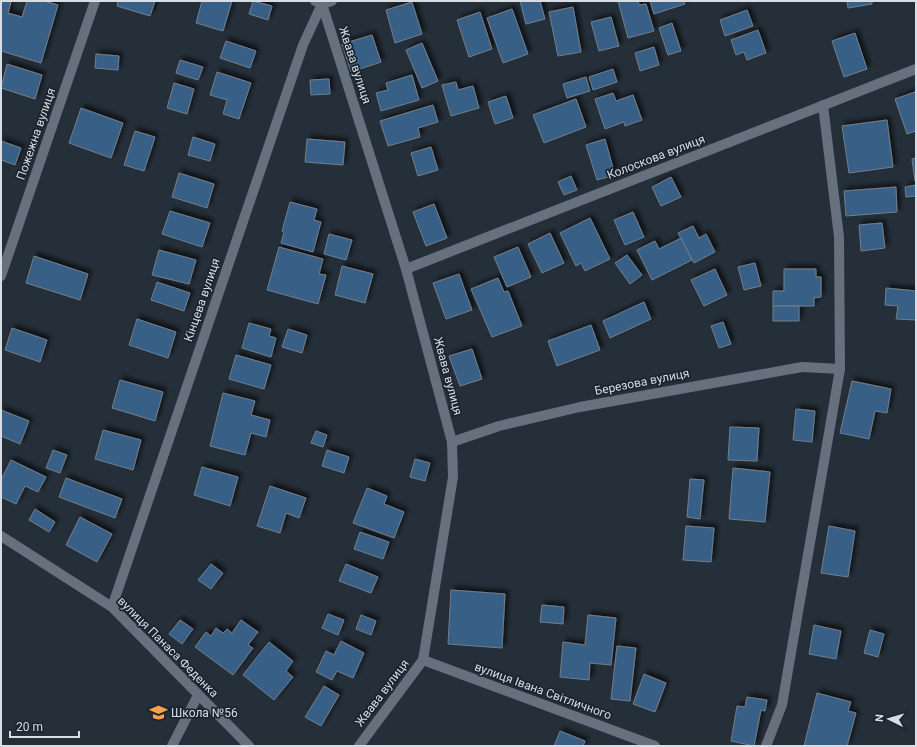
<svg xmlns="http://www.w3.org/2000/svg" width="917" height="747" viewBox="0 0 917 747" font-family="Roboto,sans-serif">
	<defs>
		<filter id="shadow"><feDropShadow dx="3.5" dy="-3.5" stdDeviation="2" flood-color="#0009"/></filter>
	</defs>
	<rect width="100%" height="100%" fill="#252f39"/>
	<g fill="#396086" stroke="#727e8b" filter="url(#shadow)">
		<path d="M1,1l10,1 -3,11 14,4 5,-16h17l14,4 -17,58 -40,-12z"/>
		<path d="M118,1h37l-5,15 -33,-10z"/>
		<path d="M202,1h30l-9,30 -27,-8z"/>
		<path d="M253,1l19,5 -4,14 -19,-6z"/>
		<path d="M520,1h20l5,18 -19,5z"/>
		<path d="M618,1h20l1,4 7,-1 8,27 -26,7z"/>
		<path d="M650,1h34l1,3 -31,10z"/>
		<path d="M847,1h25v3l-24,4z"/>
		<path d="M412,2l10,32 -27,9 -9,-33z"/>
		<path d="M573,7l8,45 -23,4 -9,-44z"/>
		<path d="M512,9l16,45 -25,9 -16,-45z"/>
		<path d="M747,10l6,16 -28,10 -5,-16z"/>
		<path d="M480,12l12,37 -23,8 -12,-37z"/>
		<path d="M611,17l8,29 -20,5 -8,-29z"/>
		<path d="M672,23l9,28 -13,4 -9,-27z"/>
		<path d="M758,30l8,23 -19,7 -3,-8 -8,3 -5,-15z"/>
		<path d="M855,33l12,36 -23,8 -12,-36z"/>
		<path d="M372,35l9,27 -30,10 -9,-28z"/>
		<path d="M226,41l30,10 -6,17 -30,-10z"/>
		<path d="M422,43l16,38 -16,7 -16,-38z"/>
		<path d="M654,47l5,18 -19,6 -5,-18z"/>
		<path d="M96,54l23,2 -1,14 -23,-2z"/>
		<path d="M180,60l23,7 -5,13 -22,-7z"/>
		<path d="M7,64l35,11 -7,24 -34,-11z"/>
		<path d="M613,69l4,13 -24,8 -4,-13z"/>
		<path d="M217,72l34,11 -12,36 -16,-5 4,-14 -17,-5z"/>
		<path d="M412,75l7,25 -38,11 -5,-18 12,-3 -2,-7z"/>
		<path d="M586,77l4,14 -23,7 -4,-14z"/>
		<path d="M329,79l1,15 -19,1 -1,-15z"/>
		<path d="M456,82l2,8 15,-4 6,22 -28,8 -9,-31z"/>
		<path d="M174,83l20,6 -7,25 -20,-6z"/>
		<path d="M915,92l1,4v35l-9,3 -12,-35z"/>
		<path d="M613,93l3,8 17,-6 9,25 -17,6 -1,-4 -19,7 -10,-30z"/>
		<path d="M506,96l7,22 -18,6 -7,-22z"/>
		<path d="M576,99l10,28 -42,16 -11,-28z"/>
		<path d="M433,105l5,17 -20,6 2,9 -32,9 -8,-25z"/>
		<path d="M81,108l42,15 -12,35 -42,-15z"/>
		<path d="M887,120l6,47 -44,6 -7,-47z"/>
		<path d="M135,131l20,6 -11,34 -20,-6z"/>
		<path d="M193,137l22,7 -5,17 -22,-6z"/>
		<path d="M307,139l38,3 -2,23 -38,-3z"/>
		<path d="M605,139l10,36 -18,5 -11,-35z"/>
		<path d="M1,141l20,7 -6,17 -14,-5z"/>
		<path d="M431,147l7,23 -20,6 -7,-23z"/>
		<path d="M916,158v23h-1l-3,-22z"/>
		<path d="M179,173l35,11 -7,24 -35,-11z"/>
		<path d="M571,176l6,14 -13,5 -6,-13z"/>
		<path d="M671,177l10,20 -20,9 -9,-19z"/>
		<path d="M916,185v11l-10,1 -1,-10z"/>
		<path d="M896,187l1,25 -51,4 -2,-25z"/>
		<path d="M290,202l27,7 -3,11 7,2 -8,30 -32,-9 3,-11 -2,-1z"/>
		<path d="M434,204l13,34 -21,8 -13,-34z"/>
		<path d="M170,211l40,12 -8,24 -40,-13z"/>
		<path d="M633,212l11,25 -19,8 -11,-25z"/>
		<path d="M590,218l20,41 -25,12 -4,-8 -5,3 -16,-33z"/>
		<path d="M882,223l3,25 -24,3 -2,-26z"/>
		<path d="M693,226l6,12 7,-4 9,18 -21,11 -16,-30z"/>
		<path d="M550,233l14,30 -22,10 -14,-29z"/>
		<path d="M329,234l23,6 -6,20 -22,-6z"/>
		<path d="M681,238l11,22 -40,20 -15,-30 18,-9 4,8z"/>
		<path d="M279,247l44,12 -4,15 7,1 -8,29 -51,-14z"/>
		<path d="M518,247l13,30 -24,10 -13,-30z"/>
		<path d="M159,250l37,10 -7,24 -37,-9z"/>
		<path d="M627,255l15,20 -12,9 -15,-21z"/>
		<path d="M34,256l54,18 -8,26 -54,-17z"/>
		<path d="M755,263l6,23 -17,4 -6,-23z"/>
		<path d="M342,266l31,8 -8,29 -30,-8z"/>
		<path d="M715,269l12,26 -23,11 -13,-26z"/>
		<path d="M784,269h32v8h5v20l-7,1v8h-41v-15h11z"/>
		<path d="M459,274l13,36 -26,9 -13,-36z"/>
		<path d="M498,278l6,14 4,-1 14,35 -30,11 -21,-48z"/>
		<path d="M157,282l33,11 -6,18 -33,-11z"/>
		<path d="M886,288l30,3v29l-20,-1 2,-13 -13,-1z"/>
		<path d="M644,302l7,17 -41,19 -7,-17z"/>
		<rect x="773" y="306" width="26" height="15"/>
		<path d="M137,319l39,13 -8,26 -39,-13z"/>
		<path d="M723,322l8,22 -12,4 -8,-22z"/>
		<path d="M249,323l22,6 -2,7 7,2 -5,19 -29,-9z"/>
		<path d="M591,325l9,25 -43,16 -9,-25z"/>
		<path d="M12,328l35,12 -7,22 -35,-12z"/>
		<path d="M288,329l19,6 -5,18 -20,-6z"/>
		<path d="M472,349l10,30 -22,7 -11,-30z"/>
		<path d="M236,355l35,10 -7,24 -35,-10z"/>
		<path d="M120,380l43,12 -8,29 -43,-13z"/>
		<path d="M852,381l39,8 -4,24 -12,-2 -6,28 -29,-6z"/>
		<path d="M223,393l32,8 -4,14 19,5 -4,17 -15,-4 -6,22 -35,-9z"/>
		<path d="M796,409l19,2 -3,31 -19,-2z"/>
		<path d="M1,410l28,11 -9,23 -19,-8z"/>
		<path d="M730,427l29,1 -2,33 -29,-1z"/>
		<path d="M103,430l38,10 -8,30 -38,-11z"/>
		<path d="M316,431l11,4 -4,12 -12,-4z"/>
		<path d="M53,450l14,5 -7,18 -14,-5z"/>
		<path d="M327,450l22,7 -5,16 -22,-7z"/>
		<path d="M415,459l15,4 -5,18 -15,-4z"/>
		<path d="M11,460l35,17 -8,15 -13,-6 -9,18 -15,-7v-17z"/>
		<path d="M202,467l36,10 -8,29 -36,-11z"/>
		<path d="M733,468l37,4 -5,50 -36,-3z"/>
		<path d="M66,478l56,21 -7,19 -56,-21z"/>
		<path d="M690,479l14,1 -4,39 -13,-2z"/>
		<path d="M270,486l36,12 -7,20 -13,-5 -6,20 -23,-7z"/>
		<path d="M367,488l20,8 -3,8 20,8 -10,26 -41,-15z"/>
		<path d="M35,509l20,13 -6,10 -20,-12z"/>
		<path d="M80,517l32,17 -15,28 -31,-17z"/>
		<path d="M686,526l28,2 -3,34 -28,-2z"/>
		<path d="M829,526l26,5 -7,46 -27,-4z"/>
		<path d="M360,532l29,10 -6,17 -29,-10z"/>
		<path d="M211,564l12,9 -12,16 -13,-9z"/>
		<path d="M346,564l32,13 -7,16 -32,-12z"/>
		<path d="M451,590l54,4 -3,54 -54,-4z"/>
		<path d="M542,605l22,2 -1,17 -23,-2z"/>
		<path d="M328,614l16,6 -6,15 -16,-7z"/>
		<path d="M361,615l15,6 -5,14 -15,-6z"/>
		<path d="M588,615l28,3 -5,47 -21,-2 -1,17 -29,-3 3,-35 22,3z"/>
		<path d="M180,620l13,9 -11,15 -13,-10z"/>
		<path d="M241,620l17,12 -10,13 5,3 -20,27 -38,-28 11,-15 5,4 5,-8 7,5 4,-4 5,4z"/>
		<path d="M814,625l27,6 -5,28 -27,-5z"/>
		<path d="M870,630l14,4 -6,23 -14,-4z"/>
		<path d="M341,641l23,12 -11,25 -16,-7 -5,9 -16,-8 10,-21 8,4z"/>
		<path d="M269,642l24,19 -7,10 7,6 -19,23 -31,-25z"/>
		<path d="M617,646l19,2 -6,53 -19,-2z"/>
		<path d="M644,674l22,9 -11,29 -22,-8z"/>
		<path d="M324,686l15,9 -18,31 -16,-9z"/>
		<path d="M817,693l34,9 -3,9 8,2 -9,33h-43z"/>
		<path d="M747,697l20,3 -2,11 -4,-1 -7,36 -23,-5 6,-35 8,1z"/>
		<path d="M560,731l25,10 -2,5h-29z"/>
	</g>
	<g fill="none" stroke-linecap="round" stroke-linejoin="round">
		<path stroke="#66717d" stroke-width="10" d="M172,746l26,-51"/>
		<g stroke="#66717d" stroke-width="10">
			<path d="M315,1l7,3 10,-3"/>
			<path d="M322,4l84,265 46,173 1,35 -30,183 -64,86"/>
			<path d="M406,269l510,-200"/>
			<path d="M1,276l94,-275"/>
			<path d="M452,442l47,-16 81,-19 222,-40 38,2"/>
			<path d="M1,536l111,71 137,139"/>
			<path d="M112,607l191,-562 19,-41"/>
			<path d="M423,660l232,86"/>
			<path d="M766,746l16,-41 58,-336 -1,-132 -16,-132"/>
		</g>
	</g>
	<defs>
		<symbol id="school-bare" viewBox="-9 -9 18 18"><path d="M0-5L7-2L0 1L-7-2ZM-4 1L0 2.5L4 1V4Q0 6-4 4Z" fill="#f7a248" stroke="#1b252f" stroke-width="2.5" paint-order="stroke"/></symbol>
	</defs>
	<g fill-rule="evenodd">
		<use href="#school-bare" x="146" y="700" width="25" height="25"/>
	</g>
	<g text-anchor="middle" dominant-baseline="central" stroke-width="3.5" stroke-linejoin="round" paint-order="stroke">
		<g font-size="12" fill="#d7dde4" stroke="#1b252f">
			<text transform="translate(355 65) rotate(72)">Жвава вулиця</text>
			<text transform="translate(36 134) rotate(-71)">Пожежна вулиця</text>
			<text transform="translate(656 157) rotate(-21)">Колоскова вулиця</text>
			<text transform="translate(202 300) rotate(-71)">Кінцева вулиця</text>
			<text transform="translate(448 376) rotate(75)">Жвава вулиця</text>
			<text transform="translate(642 382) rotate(-11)">Березова вулиця</text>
			<text transform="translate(168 647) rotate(45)">вулиця Панаса Феденка</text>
			<text transform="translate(543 691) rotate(20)">вулиця Івана Світличного</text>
			<text transform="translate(382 693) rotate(-53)">Жвава вулиця</text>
		</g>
		<g font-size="12" fill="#d7dde4" stroke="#1b252f" text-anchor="start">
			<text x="171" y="713">Школа №56</text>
		</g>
	</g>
	<rect width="917" height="747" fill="none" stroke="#d7dde4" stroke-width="4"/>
	<g transform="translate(889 719) rotate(275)" stroke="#1b252f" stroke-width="3" paint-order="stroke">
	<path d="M0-3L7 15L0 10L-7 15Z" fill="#d7dde4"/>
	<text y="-6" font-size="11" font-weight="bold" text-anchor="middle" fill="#d7dde4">N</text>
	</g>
	<path d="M10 731v6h69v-6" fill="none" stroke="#d7dde4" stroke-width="2"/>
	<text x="16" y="731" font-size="12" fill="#d7dde4" stroke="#1b252f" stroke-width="3" paint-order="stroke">20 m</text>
</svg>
